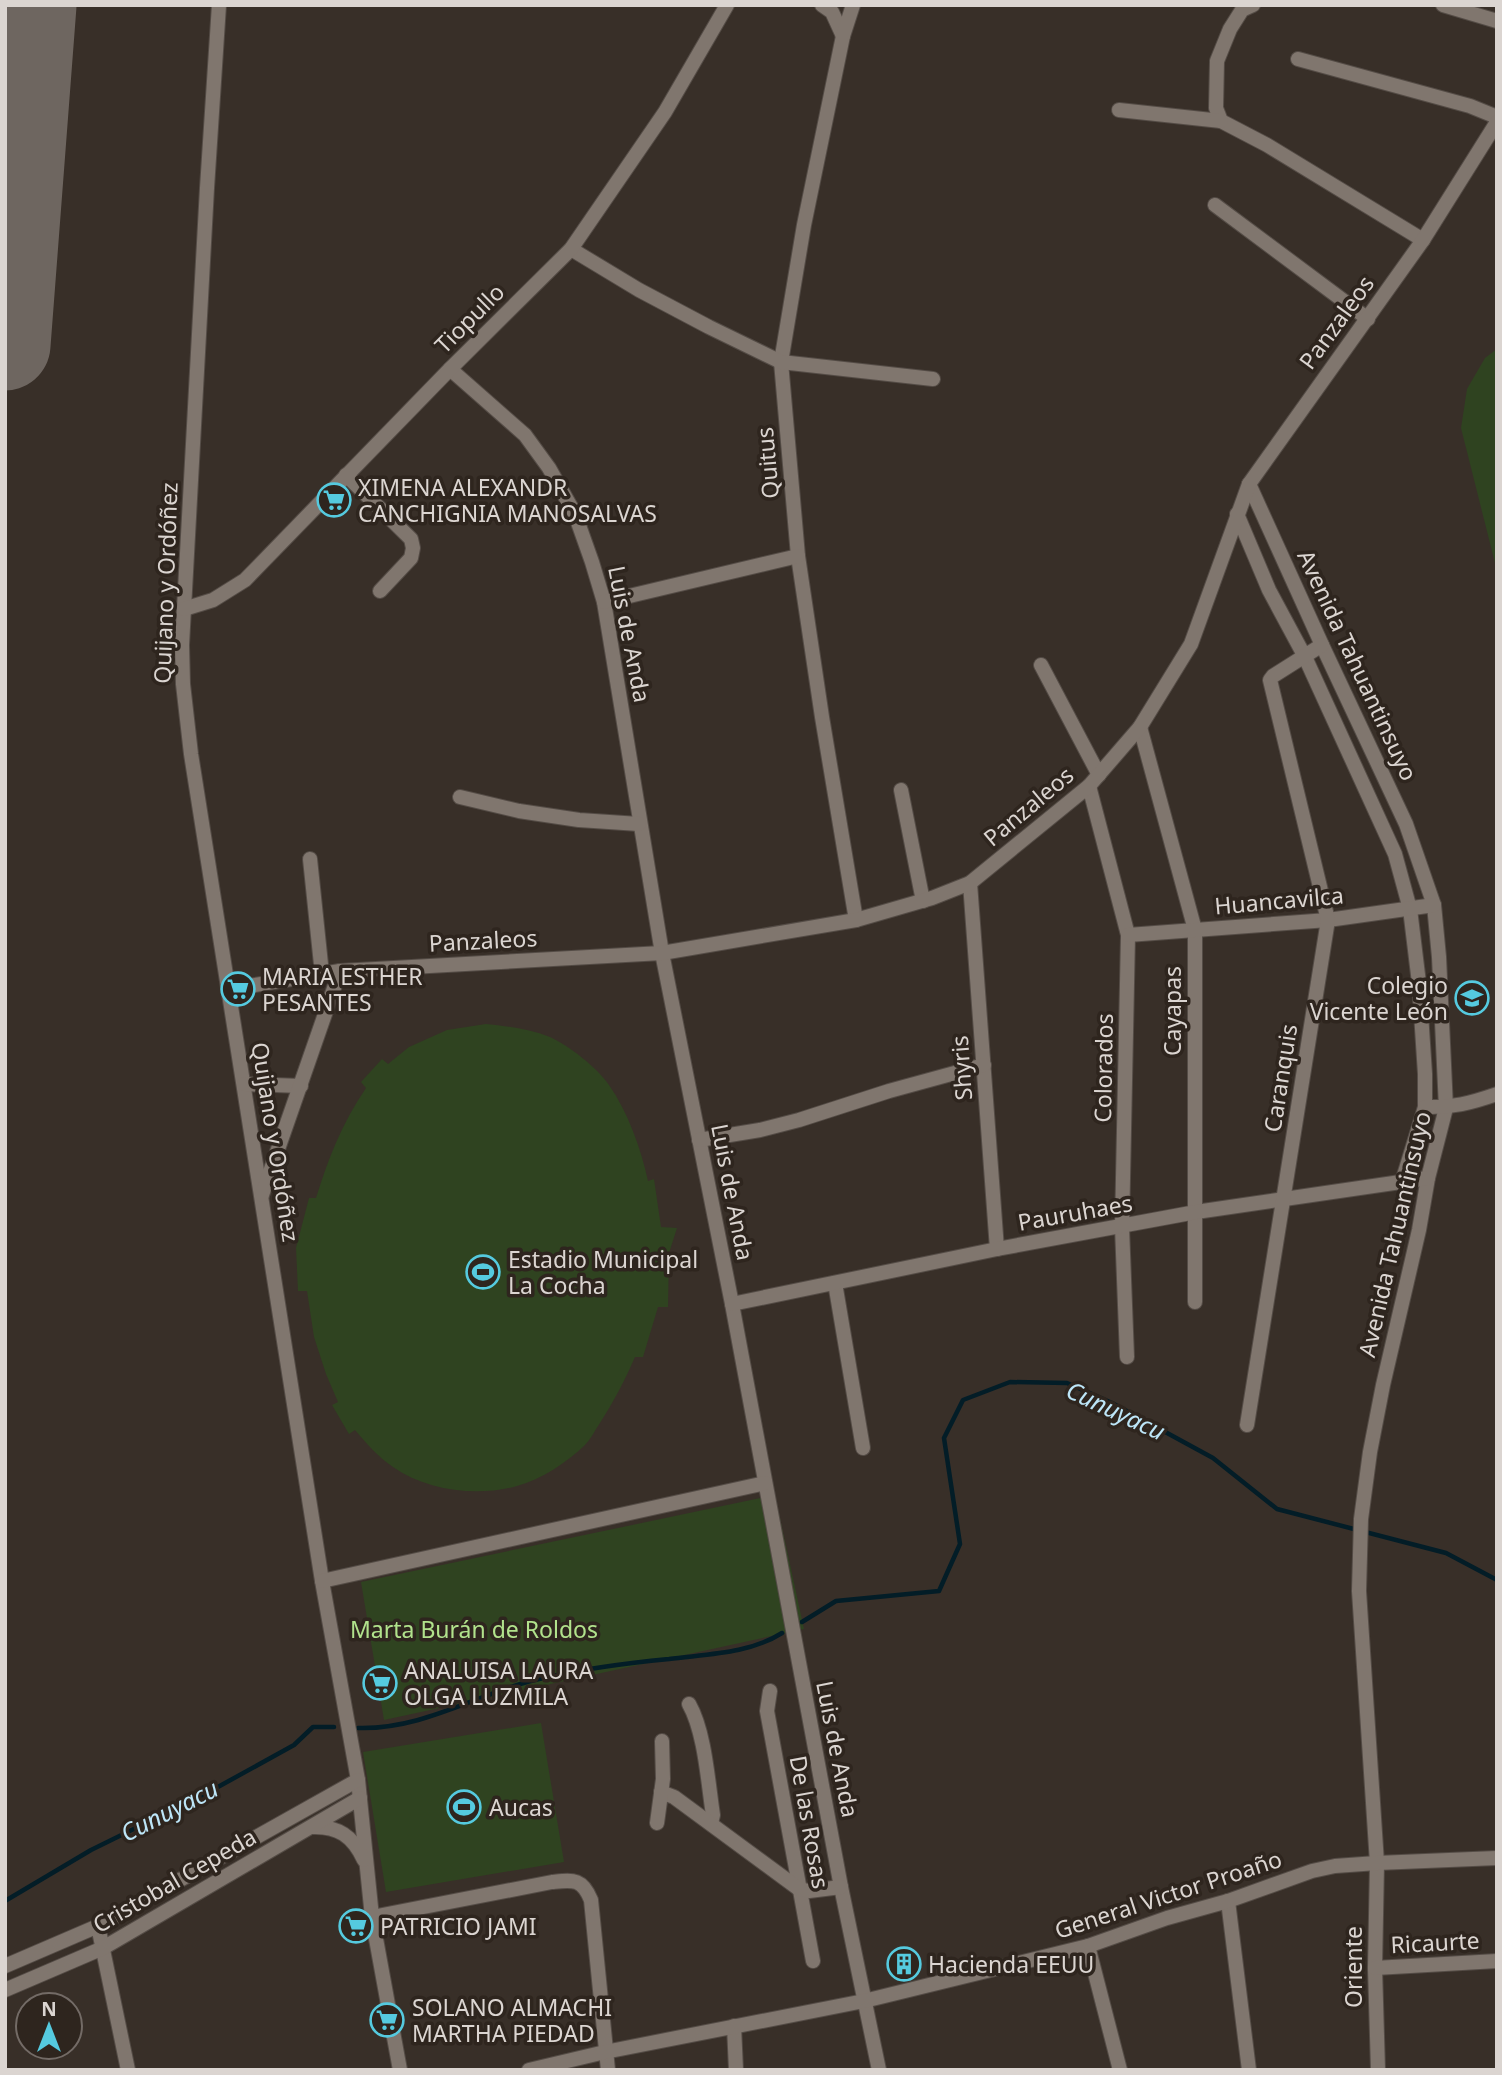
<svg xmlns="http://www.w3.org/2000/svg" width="1502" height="2075" viewBox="0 0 1502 2075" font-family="'Noto Sans',sans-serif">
	<rect width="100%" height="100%" fill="#382f28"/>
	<g fill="#2f4320">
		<path d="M1497,349v222l-36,-143 6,-39 18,-31z"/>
		<path d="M486,1024c21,2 43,5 64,13 18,8 48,31 59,48 19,27 32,64 39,96l6,-2 7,48 16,1 -8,25 -1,54h-10l-15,50h-8c-10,23 -21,44 -35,66 -5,7 -9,16 -15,22 -19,18 -43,34 -68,41 -39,11 -90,5 -124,-19 -15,-10 -26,-23 -38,-37l-6,4 -17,-29 6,-3 -12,-28 -12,-37 -7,-46h-9l-2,-43 13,-50h7c12,-39 26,-75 50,-110l-5,-6 21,-23 6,5 21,-17 38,-17z"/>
		<path d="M775,1495l29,134 -420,91 -23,-138z"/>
		<path d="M541,1723l23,139 -178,30 -23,-140z"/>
	</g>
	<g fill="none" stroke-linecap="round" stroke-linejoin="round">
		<g stroke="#031d27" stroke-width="4.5">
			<path d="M802,1622l34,-21 103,-10 21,-47 -16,-106 19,-38 47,-18 57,1 45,20 101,55 64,51 169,44 51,27"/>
			<path d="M358,1728c69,2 124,-38 190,-51 40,-9 80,-14 121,-18 38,-5 80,-5 113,-26"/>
			<path d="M5,1901l86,-51 116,-57 87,-48 19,-18h21"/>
		</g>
		<g stroke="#6e6660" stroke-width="37">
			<path d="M5,10l4,-5"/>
			<path d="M5,122c12,24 11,49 11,75"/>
		</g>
		<path stroke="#6e6660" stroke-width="91" d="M5,345l26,-340"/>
		<defs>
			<g id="minor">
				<path d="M219,5l-12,183 -25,457 1,39 8,70 131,827 36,199 14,137 28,153"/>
				<path d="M822,5l10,7 11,24"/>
				<path d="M853,5l-10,31 -39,189 -23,137 17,194 24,161 34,203"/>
				<path d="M1253,5l-11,5 -12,19 -13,32 -1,47 5,13 46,24 156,95"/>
				<path d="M1443,5l54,16"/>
				<path d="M1298,59l172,47 27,11"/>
				<path d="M1119,110l102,11"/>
				<path d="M1215,205l153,114"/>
				<path d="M571,249l68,41 70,37 72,35 152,17"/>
				<path d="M450,369l75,66 24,33 26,46 17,48 12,40 58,351 70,351 109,583 38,183"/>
				<path d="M346,475l65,64 2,9 -2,10 -31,33"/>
				<path d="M1249,484l73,161 84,179 28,81 5,52 7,151 -18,70 -9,52 -36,155 -13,67 -9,67 -2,72 18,272 -2,105 3,102"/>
				<path d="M1237,514l32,76 36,67 90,197 15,55 9,74 6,91v33l-23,75"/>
				<path d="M604,602l194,-46"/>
				<path d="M184,609l29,-9 32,-20 205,-211 121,-120 94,-137 62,-107"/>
				<path d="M1041,665l58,110"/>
				<path d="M1140,727l55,203v372"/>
				<path d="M1089,786l39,149 -6,292 5,130"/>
				<path d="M901,790l22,111"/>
				<path d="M460,797l59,14 60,9 60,4"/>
				<path d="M310,859l12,115"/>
				<path d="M970,883l27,366"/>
				<path d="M1128,935l200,-15 106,-15"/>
				<path d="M230,989l110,-18 322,-18 194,-33 76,-22 38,-15 119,-97 51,-59 51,-83 58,-160 174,-244 74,-118"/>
				<path d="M244,1084l57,2"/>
				<path d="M1425,1107c27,1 46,-4 72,-13"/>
				<path d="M699,1140l61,-10 39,-10 90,-29 95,-26"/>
				<path d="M262,1195l78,-224"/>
				<path d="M835,1283l28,165"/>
				<path d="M732,1304l265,-55 199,-37 232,-34"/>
				<path d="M1247,1425l81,-505 -58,-240 3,-4 49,-31"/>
				<path d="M322,1581l443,-98"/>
				<path d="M770,1691l-3,20 46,250"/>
				<path d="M689,1704c16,28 19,79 24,111l-2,8"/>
				<path d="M661,1792l13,5 125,92 10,2 32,-4"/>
				<path d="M657,1823l6,-44 -1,-38"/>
				<path d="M312,1827c26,-1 41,9 52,33"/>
				<path d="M1228,1901l21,169"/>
				<path d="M372,1917l180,-35c21,-2 30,-4 39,18l17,170"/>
				<path d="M98,1926l30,144"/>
				<path d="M1088,1946l32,124"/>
				<path d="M5,1966l93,-40 260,-146"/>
				<path d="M1375,1968l122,-7"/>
				<path d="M5,1990l98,-42 257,-150"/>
				<path d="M734,2026l2,44"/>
				<path d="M529,2070l76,-18 259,-51 224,-55 79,-28 61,-17 84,-30 23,-5 42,-3 120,-5"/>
			</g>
		</defs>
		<use href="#minor" stroke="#544c46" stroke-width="16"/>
		<use href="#minor" stroke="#80766e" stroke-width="14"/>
	</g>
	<defs>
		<symbol id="supermarket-ring" viewBox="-11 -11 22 22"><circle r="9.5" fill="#2e251e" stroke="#55cadf" stroke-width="1.5"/><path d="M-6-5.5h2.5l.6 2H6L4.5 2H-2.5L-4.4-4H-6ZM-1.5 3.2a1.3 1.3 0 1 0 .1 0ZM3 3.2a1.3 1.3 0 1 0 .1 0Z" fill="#55cadf"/></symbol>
		<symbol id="school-ring" viewBox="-11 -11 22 22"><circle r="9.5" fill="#2e251e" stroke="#55cadf" stroke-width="1.5"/><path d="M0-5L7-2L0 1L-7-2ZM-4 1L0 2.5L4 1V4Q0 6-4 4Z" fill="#55cadf"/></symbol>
		<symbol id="stadium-ring" viewBox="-11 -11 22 22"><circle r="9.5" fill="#2e251e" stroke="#55cadf" stroke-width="1.5"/><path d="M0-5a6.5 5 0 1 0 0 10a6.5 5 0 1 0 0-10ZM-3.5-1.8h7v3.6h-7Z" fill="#55cadf"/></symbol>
		<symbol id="building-ring" viewBox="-11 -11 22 22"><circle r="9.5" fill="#2e251e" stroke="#55cadf" stroke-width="1.5"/><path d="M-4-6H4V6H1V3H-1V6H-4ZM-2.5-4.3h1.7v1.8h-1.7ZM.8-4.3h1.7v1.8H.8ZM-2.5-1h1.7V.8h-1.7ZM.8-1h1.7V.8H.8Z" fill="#55cadf"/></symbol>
	</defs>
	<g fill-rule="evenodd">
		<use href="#supermarket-ring" x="315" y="481" width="38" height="38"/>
		<use href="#supermarket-ring" x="219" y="970" width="38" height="38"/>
		<use href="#school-ring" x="1453" y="979" width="38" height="38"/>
		<use href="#stadium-ring" x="464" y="1253" width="38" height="38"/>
		<use href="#supermarket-ring" x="361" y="1664" width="38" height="38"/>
		<use href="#stadium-ring" x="445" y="1788" width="38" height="38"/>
		<use href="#supermarket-ring" x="337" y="1907" width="38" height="38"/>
		<use href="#building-ring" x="885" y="1945" width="38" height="38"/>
		<use href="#supermarket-ring" x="368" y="2001" width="38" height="38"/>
	</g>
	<g text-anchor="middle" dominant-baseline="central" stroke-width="7" stroke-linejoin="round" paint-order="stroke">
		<g font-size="23" fill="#dbd5d1" stroke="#2e251e">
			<text transform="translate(469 318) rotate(-45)">Tiopullo</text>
			<text transform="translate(1336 322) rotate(-54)">Panzaleos</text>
			<text transform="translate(767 463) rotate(-95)">Quitus</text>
			<text transform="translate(165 583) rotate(-88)">Quijano y Ordóñez</text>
			<text transform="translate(630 634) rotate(79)">Luis de Anda</text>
			<text transform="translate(1358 665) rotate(65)">Avenida Tahuantinsuyo</text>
			<text transform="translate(1028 806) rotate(-40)">Panzaleos</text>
			<text transform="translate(1279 900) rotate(-5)">Huancavilca</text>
			<text transform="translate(483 940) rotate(-3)">Panzaleos</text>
			<text transform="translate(1172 1011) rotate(-90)">Cayapas</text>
			<text transform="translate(961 1068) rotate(-94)">Shyris</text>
			<text transform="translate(1103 1068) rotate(-89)">Colorados</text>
			<text transform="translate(1280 1078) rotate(-81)">Caranquis</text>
			<text transform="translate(276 1142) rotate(81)">Quijano y Ordóñez</text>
			<text transform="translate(733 1192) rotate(79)">Luis de Anda</text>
			<text transform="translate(1075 1212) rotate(-10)">Pauruhaes</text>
			<text transform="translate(1394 1234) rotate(-77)">Avenida Tahuantinsuyo</text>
			<text transform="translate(838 1749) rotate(79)">Luis de Anda</text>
			<text transform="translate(810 1822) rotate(80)">De las Rosas</text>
			<text transform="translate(174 1880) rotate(-30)">Cristobal Cepeda</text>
			<text transform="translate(1168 1894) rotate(-18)">General Victor Proaño</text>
			<text transform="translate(1435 1942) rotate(-3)">Ricaurte</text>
			<text transform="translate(1353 1967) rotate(-90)">Oriente</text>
		</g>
		<g font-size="23" fill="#dbd5d1" stroke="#2e251e" text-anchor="start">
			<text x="358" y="487">XIMENA ALEXANDR<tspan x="358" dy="26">CANCHIGNIA MANOSALVAS</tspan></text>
			<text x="262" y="976">MARIA ESTHER<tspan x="262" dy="26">PESANTES</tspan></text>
			<text x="1448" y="985" text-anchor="end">Colegio<tspan x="1448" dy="26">Vicente León</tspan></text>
			<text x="508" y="1259">Estadio Municipal<tspan x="508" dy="26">La Cocha</tspan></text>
			<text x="404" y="1670">ANALUISA LAURA<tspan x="404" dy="26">OLGA LUZMILA</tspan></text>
			<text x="489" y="1807">Aucas</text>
			<text x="380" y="1926">PATRICIO JAMI</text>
			<text x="928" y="1964">Hacienda EEUU</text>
			<text x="412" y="2007">SOLANO ALMACHI<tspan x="412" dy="26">MARTHA PIEDAD</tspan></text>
		</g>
		<g font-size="23" fill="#b1e28c" stroke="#2e251e">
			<text x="474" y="1629">Marta Burán de Roldos</text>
		</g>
		<g font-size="24" font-style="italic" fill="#bde6f8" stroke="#2e251e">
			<text transform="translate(1116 1410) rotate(25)">Cunuyacu</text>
			<text transform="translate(169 1810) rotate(-27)">Cunuyacu</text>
		</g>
	</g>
	<rect width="1502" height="2075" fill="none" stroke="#dbd5d1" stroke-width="14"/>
	<g transform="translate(49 2026)"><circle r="33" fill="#2e251e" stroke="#736b66" stroke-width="2"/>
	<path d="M0-5L12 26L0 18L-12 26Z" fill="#55cadf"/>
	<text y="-10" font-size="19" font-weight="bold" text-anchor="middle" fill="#dbd5d1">N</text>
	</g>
</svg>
